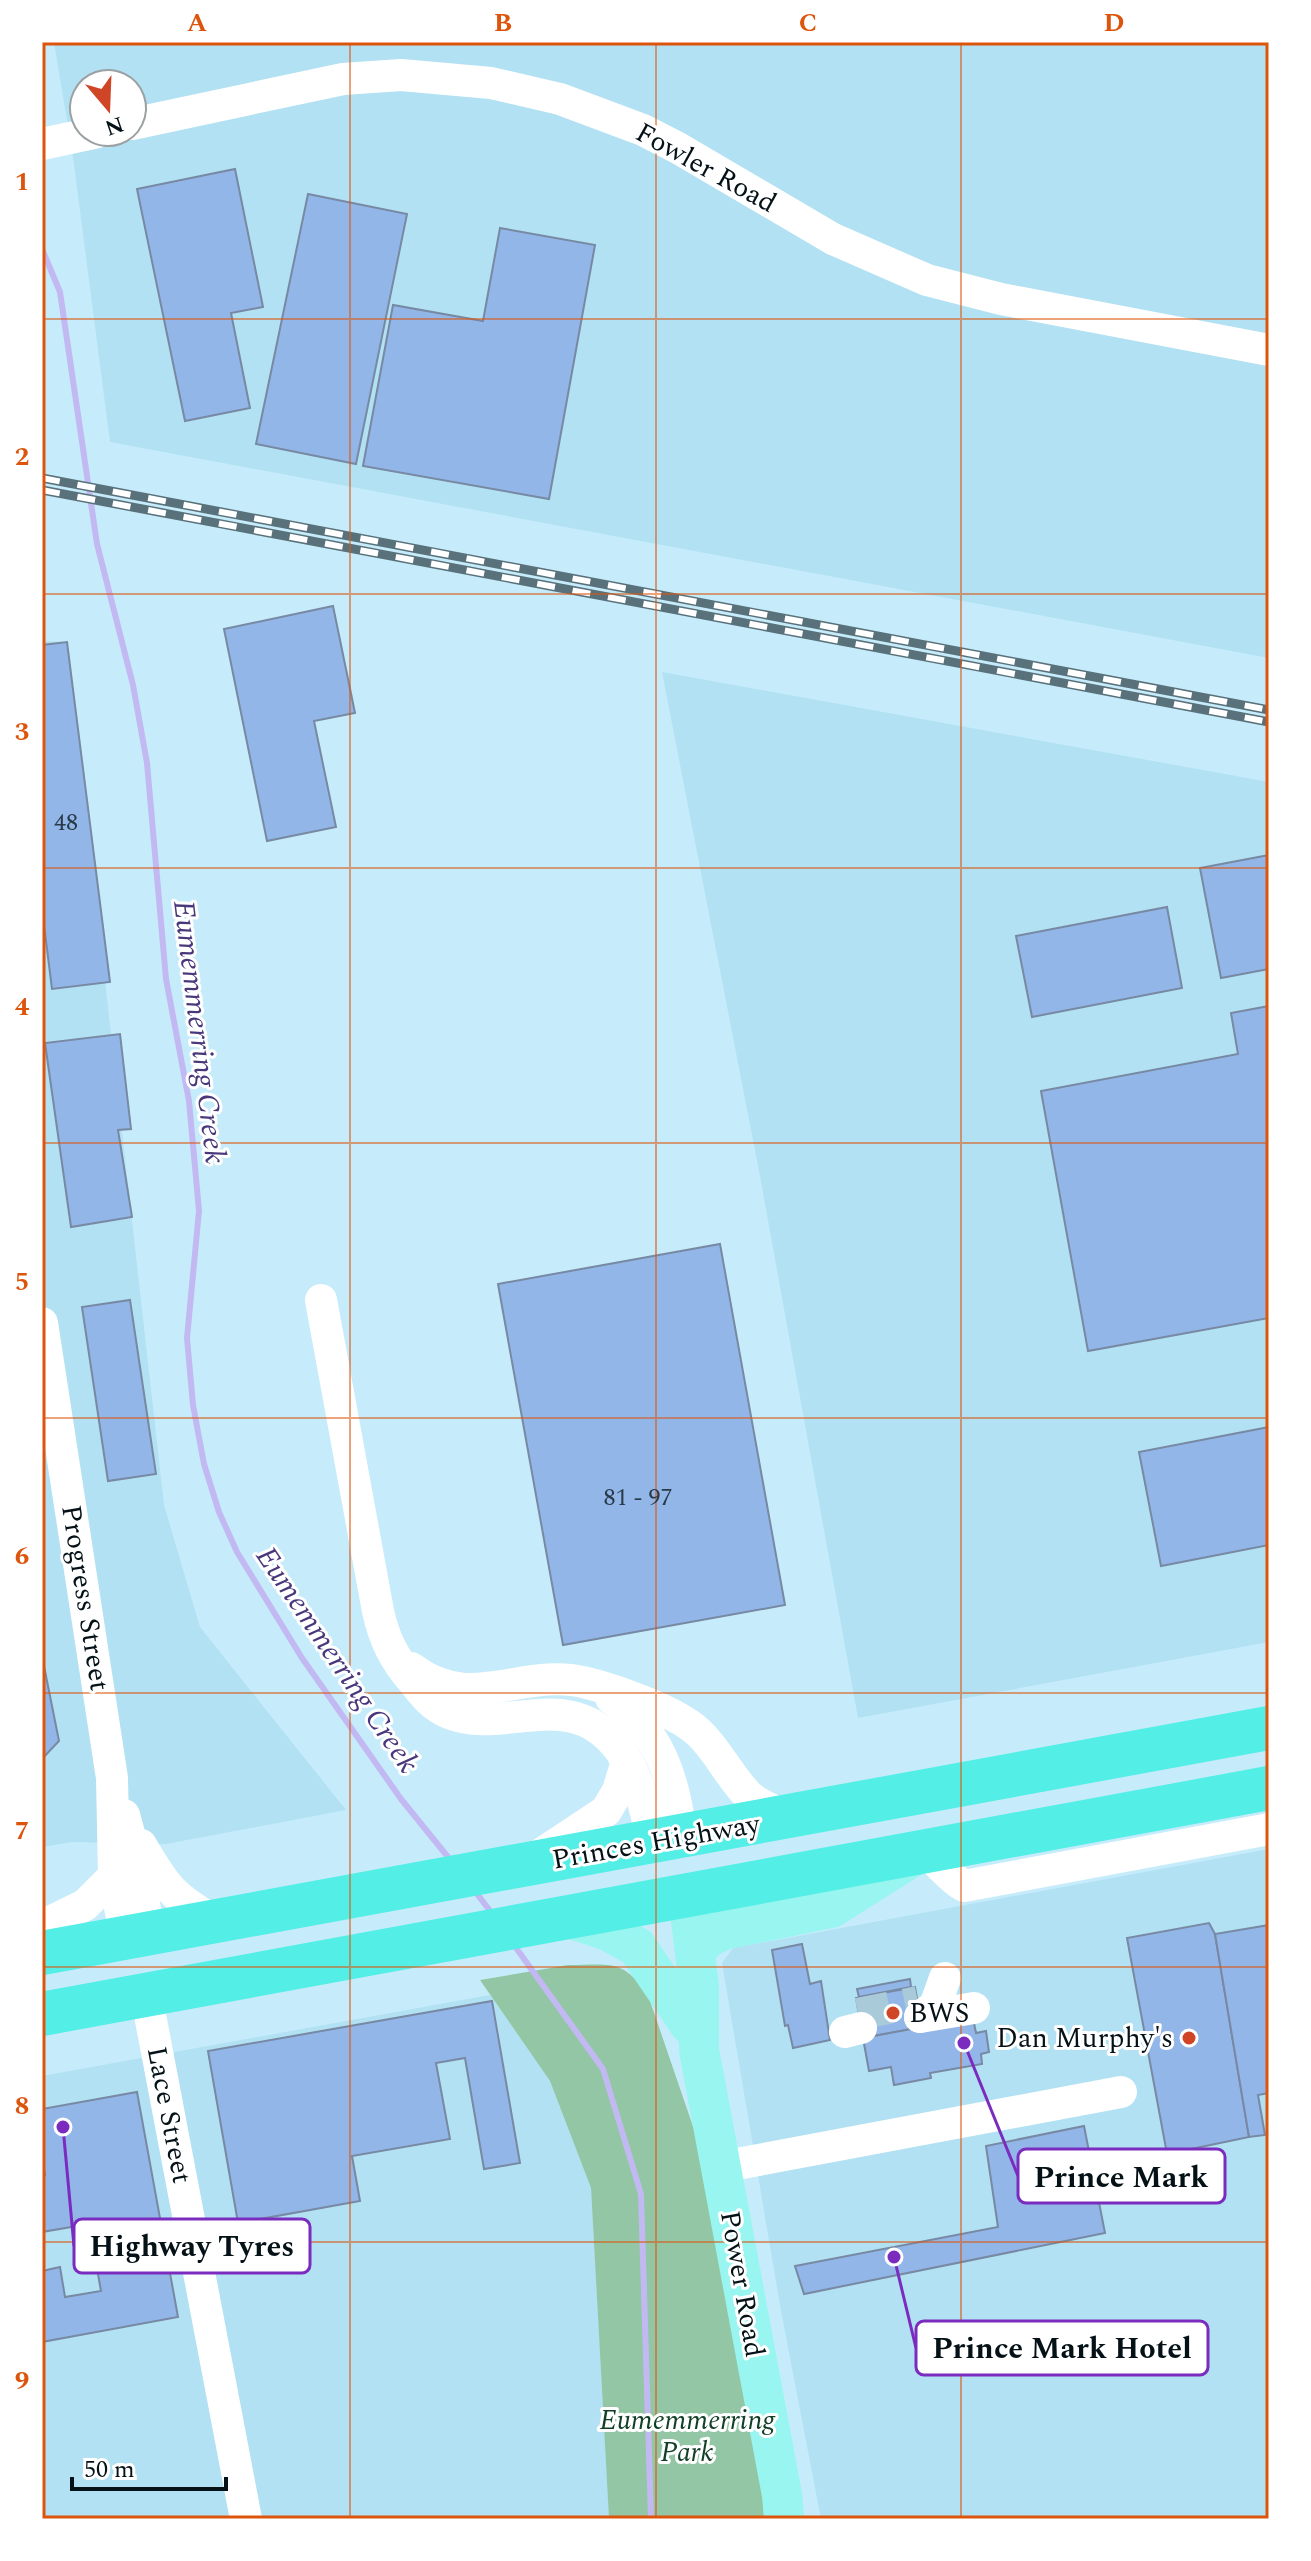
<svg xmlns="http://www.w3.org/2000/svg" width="1311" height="2561" viewBox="0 0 1311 2561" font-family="Spectral,serif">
	<rect width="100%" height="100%" fill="#c6ecfb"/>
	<g fill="#b1e1f2" fill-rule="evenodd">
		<path d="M54,42h1215v616l-1159,-216 -37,-285zM84,84h48v48h-48z"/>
		<path d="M42,641l25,1 97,863 36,122 146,183 -180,34 -93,-2 -31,5z"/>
		<path d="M662,672l607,110v860l-411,76 -98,-542z"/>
		<path d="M1269,1849v670h-448l-40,-208 -59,-348 11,-15z"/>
		<path d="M490,1995l60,86 41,107 18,331h-567v-443z"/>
	</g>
	<path fill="#93c6a4" d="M568,1965c43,0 56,-7 81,33l87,254 48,267h-175l-18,-331 -41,-107 -70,-101z"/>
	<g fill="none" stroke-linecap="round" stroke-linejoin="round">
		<g stroke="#c2b9f3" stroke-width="6">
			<path d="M42,249l18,43 37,252 36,141 14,78 19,216 23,122 10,110 -12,127 6,67 11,59 15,48 18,40 65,106 99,141 51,63"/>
			<path d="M474,1890l20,26"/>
			<path d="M514,1945l89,124 38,125 10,325"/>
		</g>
	</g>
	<g fill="#93b6e8" stroke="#7789a3" stroke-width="2">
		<path d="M235,169l28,138 -32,6 19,95 -65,13 -48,-232z"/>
		<path d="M308,194l99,20 -51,250 -100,-20z"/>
		<path d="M500,228l95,17 -46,254 -186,-33 30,-161 90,16z"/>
		<path d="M333,606l22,107 -41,8 22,106 -69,14 -43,-212z"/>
		<path d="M67,642l43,340 -58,7 -10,-80v-264z"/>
		<path d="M1269,855v114l-48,9 -21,-110z"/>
		<path d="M1167,907l15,81 -150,29 -16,-81z"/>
		<path d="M1269,1006v312l-181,33 -47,-260 197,-37 -7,-41z"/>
		<path d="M120,1034l11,95 -13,1 14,87 -61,10 -26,-184z"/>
		<path d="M720,1244l65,361 -222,40 -65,-361z"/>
		<path d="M130,1300l26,174 -48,7 -26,-174z"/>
		<path d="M1269,1427v118l-108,21 -22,-114z"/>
		<path d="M42,1656l17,85 -17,18z"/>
		<path d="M1209,1923l6,11 34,203 -82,17 -40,-216z"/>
		<path d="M1269,1925v168l-11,2 7,40 -16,2 -34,-203z"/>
		<path d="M802,1944l8,40 11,-3 9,59 -37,8 -5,-23 -3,1 -13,-76z"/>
		<path d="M910,1979l1,8 -52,10 -2,-8z"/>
		<path d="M915,1987l7,40 -59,11 -7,-40z"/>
		<path d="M492,2001l28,162 -36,6 -19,-111 -29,5 14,76 -98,17 8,45 -122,22 -30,-172z"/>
		<path d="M974,2023l2,10 10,-2 3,21 -8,2 1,10 -52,9 1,5 -37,7 -3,-18 -22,4 -6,-33 59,-11z"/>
		<path d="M137,2092l41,225 -136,25v-71l18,-4 5,30 36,-6 -12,-67 -47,8v-56l3,-1 -3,-15v-51z"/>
		<path d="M1084,2126l21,107 -301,61 -9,-28 203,-39 -12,-81z"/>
	</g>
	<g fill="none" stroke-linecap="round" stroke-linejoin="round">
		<path stroke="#a9cbd9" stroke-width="32" stroke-dasharray="32 16" stroke-linecap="butt" d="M858,2014l60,-12"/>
		<g stroke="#fff" stroke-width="32">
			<path d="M132,124l211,-45 58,-4 90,8 69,16 83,31 35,18 155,91 94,41 74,19 268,51"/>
			<path d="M42,144l56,-12"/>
			<path d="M321,1300l57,311c6,28 16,48 35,70 10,13 20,26 36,32 55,23 122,-30 171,37 20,28 25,60 33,92"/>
			<path d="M42,1323l70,455 2,98 12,62"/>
			<path d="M411,1668c61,47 111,-2 176,15 29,7 90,29 111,49 21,19 32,47 53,66 11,9 26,14 38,19"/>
			<path d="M611,1698c49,34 64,82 70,139"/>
			<path d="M124,1815l14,52 11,67"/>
			<path d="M141,1845c25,43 32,52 75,77"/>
			<path d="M923,1852c16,9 26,26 41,34l305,-57"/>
			<path d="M538,1856l68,-45 12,-20 9,-30"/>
			<path d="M42,1926l43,-21 29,-29"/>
			<path d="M146,1994l100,525"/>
			<path d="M920,2017l54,-9"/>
			<path d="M920,2017l15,-11 10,-28"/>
			<path d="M845,2032l16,-4"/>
			<path d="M721,2167l400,-75"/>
		</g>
		<g stroke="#98f5ef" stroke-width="40">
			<path d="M688,1895l11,92v63l83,445 2,24"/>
			<path d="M566,1917l42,14 29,16 53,78"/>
			<path d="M695,1950l14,-13 14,-7 108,-22 84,-53"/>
		</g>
		<g stroke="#53eee5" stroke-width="44">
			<path d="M42,1953l1227,-225"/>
			<path d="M42,2014l1227,-226"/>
		</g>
		<defs>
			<g id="rail">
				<path d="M42,478l1227,232"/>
				<path d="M42,490l1227,232"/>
			</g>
		</defs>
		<use href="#rail" stroke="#59717a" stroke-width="9"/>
		<use href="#rail" stroke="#fff" stroke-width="6" stroke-dasharray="18" stroke-linecap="butt"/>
	</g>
	<path fill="none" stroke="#dd550c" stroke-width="2" stroke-opacity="0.55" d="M350,42v2477M656,42v2477M961,42v2477M42,319h1227M42,594h1227M42,868h1227M42,1143h1227M42,1418h1227M42,1693h1227M42,1967h1227M42,2242h1227"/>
	<g fill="#cf4525" stroke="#fff" stroke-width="3">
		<circle cx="893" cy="2013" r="8"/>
		<circle cx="1189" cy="2038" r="8"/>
	</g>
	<g text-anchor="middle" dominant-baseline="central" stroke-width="6" stroke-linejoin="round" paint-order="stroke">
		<g font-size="24" fill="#283a4a">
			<text x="66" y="823">48</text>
			<text x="638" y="1498">81 - 97</text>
		</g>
		<g font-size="28" fill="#041116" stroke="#fff">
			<text transform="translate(706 168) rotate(29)">Fowler Road</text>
			<text transform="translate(85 1598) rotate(81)">Progress Street</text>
			<text transform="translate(656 1842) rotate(-10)">Princes Highway</text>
			<text transform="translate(169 2115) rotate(79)">Lace Street</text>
			<text transform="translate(742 2284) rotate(80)">Power Road</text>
		</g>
		<g font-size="28" fill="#041116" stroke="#fff" text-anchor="start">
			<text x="909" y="2013">BWS</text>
			<text x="1173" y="2038" text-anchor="end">Dan Murphy's</text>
		</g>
		<g font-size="28" font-style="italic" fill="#124026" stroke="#fff">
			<text x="687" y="2420">Eumemmerring<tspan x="687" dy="32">Park</tspan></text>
		</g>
		<g font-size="30" font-style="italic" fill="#48377b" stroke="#fff">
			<text transform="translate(199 1032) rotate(83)">Eumemmerring Creek</text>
			<text transform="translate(337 1660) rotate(56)">Eumemmerring Creek</text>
		</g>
	</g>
	<path fill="none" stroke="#7b2cbf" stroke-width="3" d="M964 2043L1018 2176M63 2127L74 2246M894 2257L916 2348"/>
	<g fill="#7b2cbf" stroke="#fff" stroke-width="3">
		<circle cx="964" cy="2043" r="8"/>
		<circle cx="63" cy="2127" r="8"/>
		<circle cx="894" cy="2257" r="8"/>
	</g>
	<g fill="#fff" stroke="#7b2cbf" stroke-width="3">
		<rect x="1018" y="2149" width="207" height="54" rx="8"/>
		<rect x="74" y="2219" width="236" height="54" rx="8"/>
		<rect x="916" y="2321" width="292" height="54" rx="8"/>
	</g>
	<g font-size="30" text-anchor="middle" font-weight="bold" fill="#041116">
		<text x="1121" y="2187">Prince Mark</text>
		<text x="192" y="2256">Highway Tyres</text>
		<text x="1062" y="2358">Prince Mark Hotel</text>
	</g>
	<rect width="1311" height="2561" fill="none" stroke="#ffffff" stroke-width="88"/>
	<g transform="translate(108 108) rotate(161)"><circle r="38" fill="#ffffff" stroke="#9ba0a2" stroke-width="2"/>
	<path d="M0-6L14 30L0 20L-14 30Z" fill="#cf4525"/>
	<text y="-12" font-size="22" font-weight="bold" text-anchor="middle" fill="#041116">N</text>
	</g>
	<path d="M72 2477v12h154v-12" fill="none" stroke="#041116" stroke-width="4"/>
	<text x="84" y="2477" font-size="24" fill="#041116" stroke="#ffffff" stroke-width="6" paint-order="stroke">50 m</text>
	<rect x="44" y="44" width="1223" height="2473" fill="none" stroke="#dd550c" stroke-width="3"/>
	<g font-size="26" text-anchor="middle" font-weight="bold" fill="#dd550c">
		<text x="197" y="31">A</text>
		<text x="503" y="31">B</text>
		<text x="808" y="31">C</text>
		<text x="1114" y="31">D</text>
		<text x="22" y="190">1</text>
		<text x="22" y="465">2</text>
		<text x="22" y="740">3</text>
		<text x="22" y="1015">4</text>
		<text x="22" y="1290">5</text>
		<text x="22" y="1564">6</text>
		<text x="22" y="1839">7</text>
		<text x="22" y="2114">8</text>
		<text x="22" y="2389">9</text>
	</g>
</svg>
